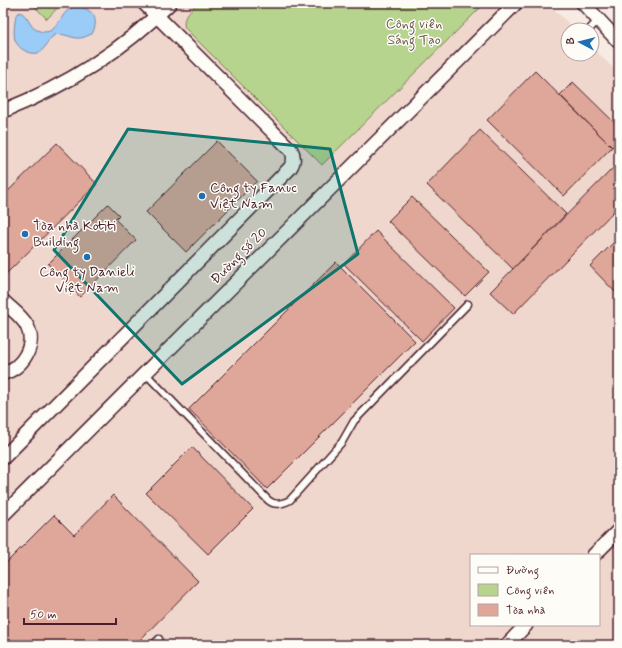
<svg xmlns="http://www.w3.org/2000/svg" width="622" height="648" viewBox="0 0 622 648" font-family="Mynerve,sans-serif">
	<rect width="100%" height="100%" fill="#f7ebe4"/>
	<filter id="ink" filterUnits="userSpaceOnUse"><feTurbulence type="fractalNoise" baseFrequency=".025" numOctaves="2"/><feDisplacementMap in="SourceGraphic" scale="8" xChannelSelector="R" yChannelSelector="G"/><feConvolveMatrix kernelMatrix="1 2 1 2 8 2 1 2 1" color-interpolation-filters="sRGB"/></filter>
	<g filter="url(#ink)">
		<path fill="#f0d7ce" fill-rule="evenodd" d="M3,3h545l27,27h-7v24h24v-7l27,27v571h-616zM471,555h128v70h-128z"/>
		<g fill="#b6d48d" stroke="#807a5c">
			<path d="M31,3h31l-15,16z"/>
			<path d="M198,3h287l-163,162 -137,-137c-4,-11 6,-18 13,-25z"/>
		</g>
		<path fill="#9accf7" stroke="#7a87a5" d="M77,6c16,3 23,13 15,28 -4,1 -8,4 -12,4 -8,1 -17,-6 -25,-3 -8,4 -9,15 -17,18 -10,2 -20,-5 -23,-13 -2,-8 0,-18 1,-25l4,-3c9,4 9,15 17,18 18,8 21,-11 31,-20 3,-2 6,-3 9,-4z"/>
		<g fill="#dfa799" stroke="#4a1f2b">
			<path d="M535,71l77,76 -48,49 -77,-76z"/>
			<path d="M573,82l46,45v13l-7,7 -52,-52z"/>
			<path d="M480,130l86,84 -53,55 -86,-84z"/>
			<path d="M217,141l40,40 -71,71 -40,-40z"/>
			<path d="M57,143l40,41 -92,91 -2,-2v-77z"/>
			<path d="M616,165l3,3v38l-106,108 -23,-22z"/>
			<path d="M412,197l77,75 -24,24 -77,-75z"/>
			<path d="M108,204l11,11 -4,4 21,21 -56,57 -32,-33z"/>
			<path d="M376,231l78,77 -32,33 -78,-77z"/>
			<path d="M619,237v59l-29,-30z"/>
			<path d="M336,262l79,79 -148,148 -78,-80z"/>
			<path d="M192,447l61,62 -45,45 -62,-61z"/>
			<path d="M113,495l85,86 -63,64h-132v-79l51,-51 20,20z"/>
		</g>
		<g fill="none" stroke-linecap="round" stroke-linejoin="round">
			<defs>
				<g id="lane">
					<path d="M589,30l9,-10"/>
					<path d="M145,373l123,127c7,6 14,4 22,0l52,-58 12,-21 114,-117"/>
					<path d="M153,645l6,-6"/>
				</g>
				<g id="street">
					<path d="M583,3l36,39"/>
					<path d="M3,111c63,-25 119,-60 167,-108"/>
					<path d="M3,301c8,8 19,15 24,25 10,19 -5,43 -24,47"/>
					<path d="M3,458l287,-290c4,-6 5,-11 1,-18l-147,-147"/>
					<path d="M3,515l513,-512"/>
					<path d="M594,555l25,-25"/>
					<path d="M507,645l19,-20"/>
				</g>
			</defs>
			<use href="#lane" stroke="#4a1f2b" stroke-width="9"/>
			<use href="#street" stroke="#4a1f2b" stroke-width="16"/>
			<use href="#lane" stroke="#fdfcf7" stroke-width="6"/>
			<use href="#street" stroke="#fdfcf7" stroke-width="13"/>
		</g>
	</g>
	<path fill="#0f766e" fill-opacity="0.2" stroke="#0f766e" stroke-width="3" stroke-linejoin="round" d="M128,129l202,20 28,105 -176,130 -128,-134z"/>
	<g fill="#1f6fb2" stroke="#fdfcf7" stroke-width="1.5">
		<circle cx="202" cy="196" r="4"/>
		<circle cx="25" cy="234" r="4"/>
		<circle cx="87" cy="257" r="4"/>
	</g>
	<g text-anchor="middle" dominant-baseline="central" stroke-width="3" stroke-linejoin="round" paint-order="stroke">
		<g font-size="14" fill="#6a5548" stroke="#fdfcf7">
			<text x="414" y="24">Công viên<tspan x="414" dy="16">Sáng Tạo</tspan></text>
		</g>
		<g font-size="14" fill="#4a1f2b" stroke="#fdfcf7" text-anchor="start">
			<text x="210" y="188">Công ty Fanuc<tspan x="210" dy="16">Việt Nam</tspan></text>
			<text x="33" y="226">Tòa nhà Kotiti<tspan x="33" dy="16">Building</tspan></text>
			<text x="87" y="272" text-anchor="middle">Công ty Danieli<tspan x="87" dy="16">Việt Nam</tspan></text>
		</g>
		<g font-size="14" fill="#4a1f2b" stroke="#fdfcf7">
			<text transform="translate(239 256) rotate(-45)">Đường số 20</text>
		</g>
	</g>
	<rect width="622" height="648" fill="none" stroke="#fdfcf7" stroke-width="16"/>
	<rect x="8" y="8" width="606" height="632" fill="none" stroke="#4a1f2b" stroke-width="1.5" filter="url(#ink)"/>
	<rect x="470" y="554" width="130" height="72" fill="#fdfcf7" stroke="#b5a4a5"/>
	<rect x="478" y="567" width="20" height="6" fill="#fdfcf7" stroke="#b5a4a5"/>
	<text x="506" y="574" font-size="12" fill="#4a1f2b">Đường</text>
	<rect x="478" y="584" width="20" height="12" fill="#b6d48d" stroke="#b5a4a5"/>
	<text x="506" y="594" font-size="12" fill="#4a1f2b">Công viên</text>
	<rect x="478" y="604" width="20" height="12" fill="#dfa799" stroke="#b5a4a5"/>
	<text x="506" y="614" font-size="12" fill="#4a1f2b">Tòa nhà</text>
	<g transform="translate(580 42) rotate(277)"><circle r="19" fill="#fdfcf7" stroke="#b5a4a5"/>
	<path d="M0-3L7 15L0 10L-7 15Z" fill="#1f6fb2"/>
	<text y="-6" font-size="11" font-weight="bold" text-anchor="middle" fill="#4a1f2b">B</text>
	</g>
	<path d="M24 618v6h92v-6" fill="none" stroke="#4a1f2b" stroke-width="2"/>
	<text x="30" y="618" font-size="12" fill="#4a1f2b" stroke="#fdfcf7" stroke-width="3" paint-order="stroke">50 m</text>
</svg>
